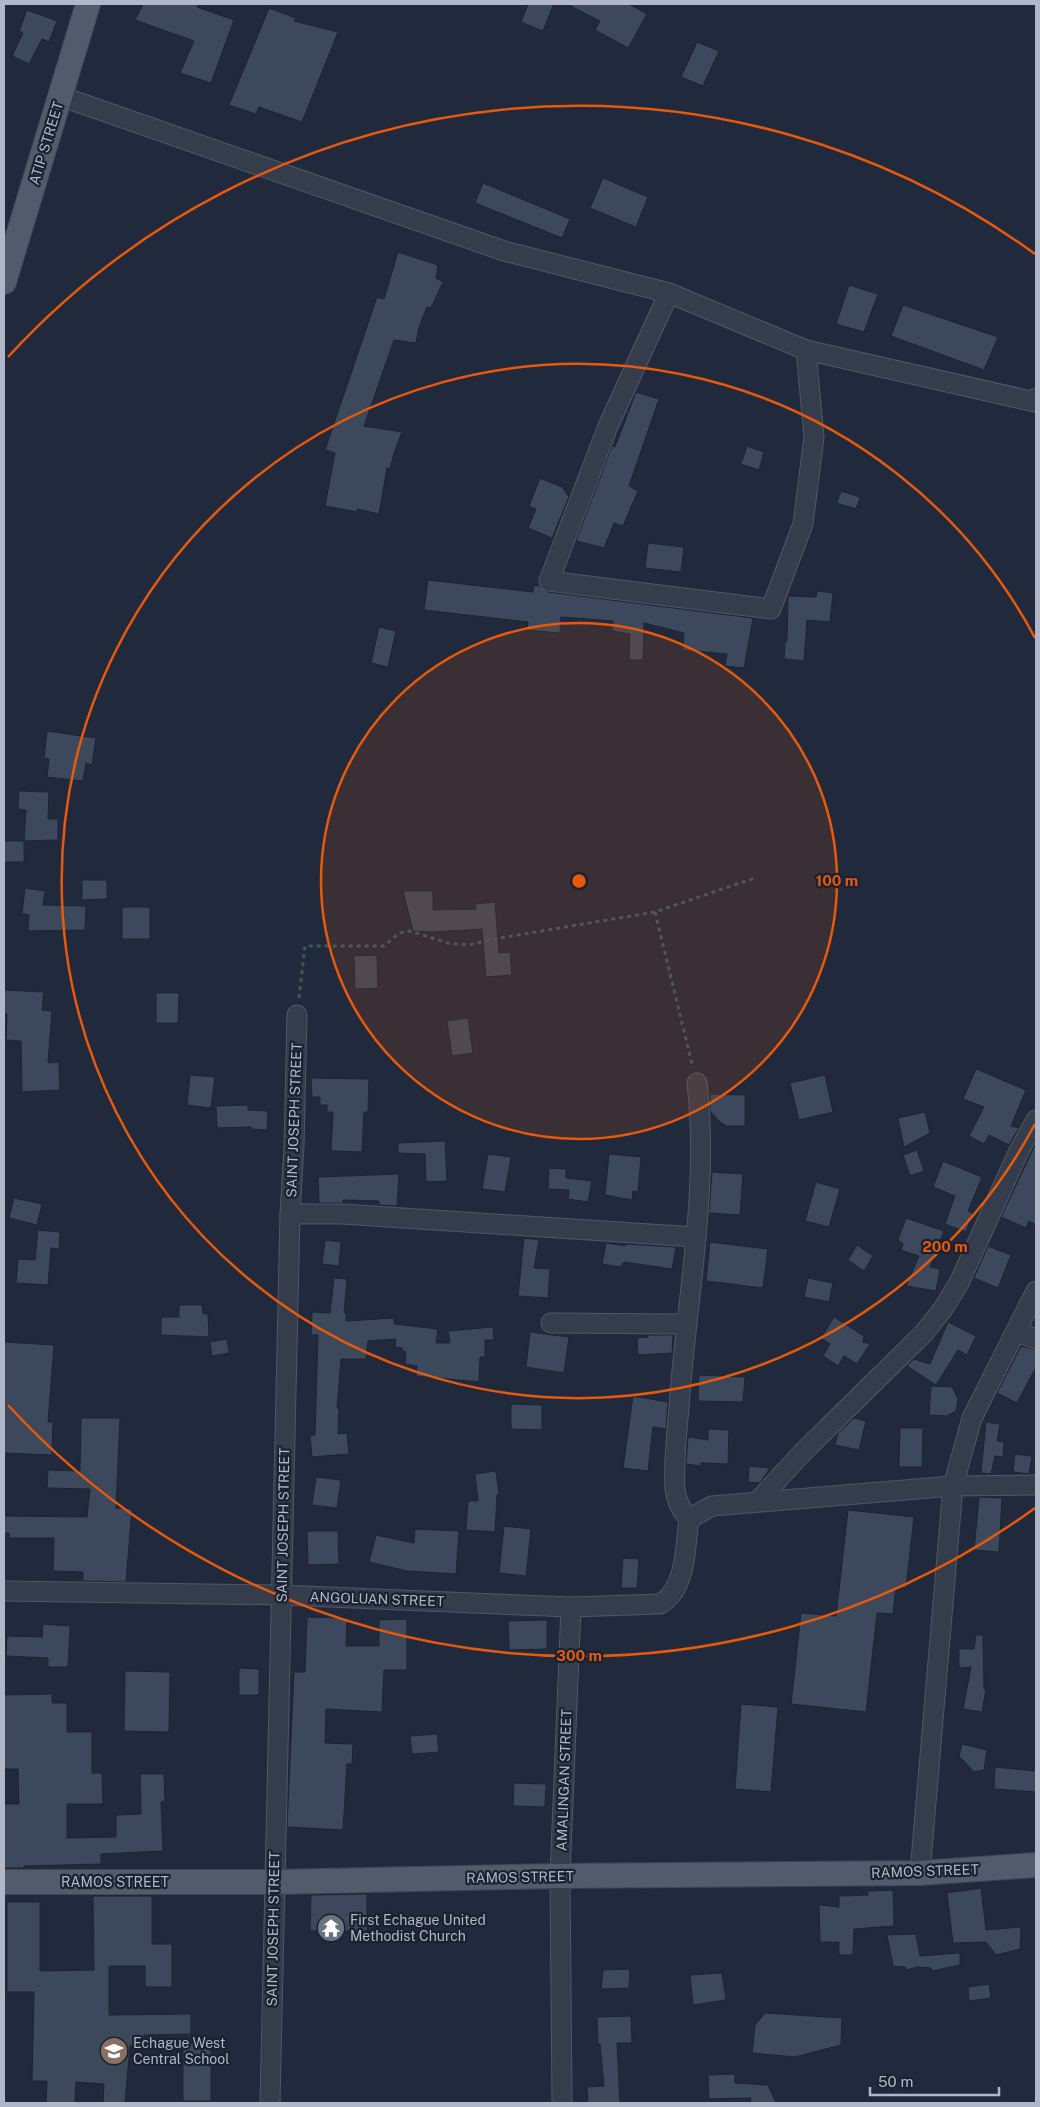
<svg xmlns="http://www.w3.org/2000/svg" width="1040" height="2107" viewBox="0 0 1040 2107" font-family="'Public Sans',sans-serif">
	<rect width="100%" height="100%" fill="#212a3c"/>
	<g fill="#3c485b" stroke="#1c2433">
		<path d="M143,4h55l-1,3 37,13 -23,63 -31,-10 14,-32 -59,-21z"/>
		<path d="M528,4h26l-11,27 -22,-9z"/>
		<path d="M567,4h62l18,10 -19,34 -33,-18 5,-9z"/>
		<path d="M269,8l27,10 -2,3 44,11 -36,90 -43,-15 -3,7 -27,-9z"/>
		<path d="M27,10l30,11 -8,21 -7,-3 -13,25 -17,-8 11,-23 -4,-2z"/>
		<path d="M697,42l22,9 -16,35 -22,-9z"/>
		<path d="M603,178l45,19 -12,30 -46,-19z"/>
		<path d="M483,183l87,36 -8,19 -87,-35z"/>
		<path d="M398,252l40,13 -2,13 7,4 -12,26 -4,-1 -8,20 -3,16 -22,-3 -30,86 38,6 -8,21 -4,16 -3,-1 -8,46 -22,-5v3l-32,-6 10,-53 -10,-3 52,-153 7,2z"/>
		<path d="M849,285l29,9 -14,38 -28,-8z"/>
		<path d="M903,305l95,32 -14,33 -93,-34z"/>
		<path d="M636,392l23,7 -30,87 9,5 -15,35 -9,-3 -10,25 -28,-7 36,-95 3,1z"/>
		<path d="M747,446l17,6 -5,18 -18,-6z"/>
		<path d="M540,478l22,9 7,10 -17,41 -24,-10 8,-19 -7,-3z"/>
		<path d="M841,491l19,6 -4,12 -19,-6z"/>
		<path d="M648,543l36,4 -3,25 -36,-4z"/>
		<path d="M428,580l105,12 1,-7 5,1 9,6 205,26 -9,50 -19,-2 2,-12 -44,-4 1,-17 -40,-10 -1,37h-14l1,-26 -18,-3 1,-10 -52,-4 -1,16 -33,-3 1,-8 -104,-12z"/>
		<path d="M817,591l16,2 -3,29 -23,-2 -3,41 -20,-2 1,-18h2l1,-45 28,1z"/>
		<path d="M379,627l17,4 -8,36 -17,-4z"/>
		<path d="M47,731l49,7 -4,27 -6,-2 -3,18 -36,-4 2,-18 -5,-1z"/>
		<path d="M19,791l30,1 -1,27h10v21l-34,1 2,-31 -8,-1z"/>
		<rect x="4" y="841" width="20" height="21"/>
		<path d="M82,880h25v19l-25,1z"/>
		<path d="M25,888l20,3 -2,14 43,1 -1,24 -57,1 1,-16 -7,-1z"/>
		<path d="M403,891h30v19l43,-1 -1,-5 20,-2 4,51 11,-1 2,23 -26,2 -4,-48 -49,3 -20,-1z"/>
		<rect x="122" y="907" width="28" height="32"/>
		<path d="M377,955l1,33 -23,1 -1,-33z"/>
		<path d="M4,990l40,2 -2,18 10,1 -4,52 11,-1 1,28 -38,2 -1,-51 -15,-1 1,-26 -3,-1z"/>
		<path d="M156,993h23l-1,30h-22z"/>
		<path d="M468,1018l5,35 -21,3 -5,-35z"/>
		<path d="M976,1069l50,21 -15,36 8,2 -10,17 -20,-10 -5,9 -15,-8 15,-29 -21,-8z"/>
		<path d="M190,1075l25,2 -4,31 -24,-3z"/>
		<path d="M825,1075l8,37 -34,8 -9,-37z"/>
		<path d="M311,1078l58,1 -1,33h-4l-2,40 -31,-1 2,-39h-6v-7h-7v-8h-8z"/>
		<path d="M710,1094l35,1v31h-19l-7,-5 -9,-10z"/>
		<path d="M248,1105v5l20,1 -1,19 -16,-1v-2l-34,1 -1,-22z"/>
		<path d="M925,1112l5,21 -26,14 -6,-29z"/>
		<path d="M445,1141l2,40 -21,1 -1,-28 -27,-1v-10z"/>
		<path d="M1036,1143v82l-7,-4 -3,7 -25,-11z"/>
		<path d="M917,1150l7,21 -14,5 -7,-21z"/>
		<path d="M488,1154l23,3 -6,35 -23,-3z"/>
		<path d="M609,1154l32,3 -3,35 -5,-1 -1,9 -27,-5z"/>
		<path d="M943,1161l39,16 -14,34 5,2 -7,19 -21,-8 10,-28 -22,-9z"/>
		<path d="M549,1168l17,1v9l26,3 -4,21 -20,-3 1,-9 -21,-1z"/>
		<path d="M712,1172l31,2 -3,41 -31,-2z"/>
		<path d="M399,1174l-2,32 -18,-1v-4l-36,-1v3h-24l-1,-26z"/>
		<path d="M816,1182l24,7 -11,38 -24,-6z"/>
		<path d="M14,1198l28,6 -5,21 -28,-7z"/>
		<path d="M906,1218l38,13 -14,36 10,2 -4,22 -30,-5 13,-30 -18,-6 2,-6 -5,-4z"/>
		<path d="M38,1230l22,2 -1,17 -8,-1 -3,37 -32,-2 2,-24 17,1z"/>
		<path d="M524,1238l15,2 -5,28 16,1 -2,29 -30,-2z"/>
		<path d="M325,1240l16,2 -2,24 -17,-2z"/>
		<path d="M710,1242l58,7 -5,39 -57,-7z"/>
		<path d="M606,1243l19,3 1,-2 50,3 -4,22 -48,-7 -4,5 -18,-3z"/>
		<path d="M857,1245l16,11 -9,15 -16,-11z"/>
		<path d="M988,1246l23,9 -13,33 -24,-10z"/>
		<path d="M334,1278l13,1 -3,34h2v8l48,-3v6l44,5 -2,14h14l-2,-12 45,-4 1,13h-9v17h-5l-1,25 -63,-6 1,-10 -12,-2 1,-12 -4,-1v-3l-7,-1 1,-8 -28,2 -2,18h-25l-4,49h2l-1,26 9,-1 2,21 -37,3 -2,-21 5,-1 3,-100h-7l1,-23 18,1z"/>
		<path d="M808,1278l25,5 -4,19 -25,-5z"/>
		<path d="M179,1305h23l1,9h5l1,23 -48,-2v-18h18z"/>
		<path d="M834,1317l30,19 -1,6 7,2 -13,20 -13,-8 -6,10 -15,-10 7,-12 -9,-6z"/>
		<path d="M948,1322l28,14 -9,19 -9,-5 -22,35 -29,-19 7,-7 16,5z"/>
		<path d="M530,1332l39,5 -5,36 -38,-6z"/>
		<path d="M648,1335h25l-1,18 -34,2 -1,-17 11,-1z"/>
		<path d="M227,1339l2,14 -17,3 -2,-14z"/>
		<path d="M4,1342l50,3 -6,77h5l-1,33 -48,-2z"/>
		<path d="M1021,1346l15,4v17l-19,36 -20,-10z"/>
		<path d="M699,1375l46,2 -2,25 -45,-1z"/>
		<path d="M931,1386l21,1 6,12 -2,12 -9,5 -18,-1z"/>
		<path d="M633,1396l35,6 -2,27 -13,-2 -5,44 -25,-3z"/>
		<path d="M511,1404l31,1v25l-31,-1z"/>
		<path d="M81,1418h39l-4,90 16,1 -6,73 -43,-1v-9l-30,-1 1,-33h-45v-5h-5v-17l83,1 3,-28 -43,-1 1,-18 32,1z"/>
		<path d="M854,1418l12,3 -7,29 -24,-5 3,-12z"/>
		<path d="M986,1422l14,2 -3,17 7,1 -1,15 -8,-1 -4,18 -10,-1z"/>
		<path d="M900,1428h23l-1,39h-23z"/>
		<path d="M708,1429l21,1 -1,34 -27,-1v3l-15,-2 2,-27 20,3z"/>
		<path d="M1015,1454l17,2 -3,18 -16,-2z"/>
		<path d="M749,1466l21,2 -10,15 -12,-1z"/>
		<path d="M496,1471l3,24h-2l-2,37 -29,-2 2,-29h10l-3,-27z"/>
		<path d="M316,1477l25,3 -4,28 -25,-3z"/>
		<path d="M979,1497l23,1 -3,54 -25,-2z"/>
		<path d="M848,1510l66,7 -8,71 -10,-1 -3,27 -16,-1 -11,99 -75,-8 10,-91 35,3z"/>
		<path d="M504,1526l27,3 -5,47 -27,-3z"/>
		<path d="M415,1529l44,2 -3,43 -49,-3 -38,-9 7,-27 38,8z"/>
		<path d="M307,1531h31l1,33 -31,1z"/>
		<path d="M623,1558l16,1 -2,29h-16z"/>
		<path d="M307,1617l40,1 -1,28h33v-26l28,-1v51h-23l-2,42 -56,-3 -1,34 28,1 -1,20h-5l-4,66 -56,-3 7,-155h11z"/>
		<path d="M547,1620v29l-38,1 -1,-29z"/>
		<path d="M43,1624l27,2 -2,41h-20v-9l-42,-2 1,-20 35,1z"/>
		<path d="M976,1635h7l1,54h2l-4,23 -19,-3 8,-42 -12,1v-19h15z"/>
		<path d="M239,1668l20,1v26h-20z"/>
		<path d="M125,1671l45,1 -1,60 -45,-1z"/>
		<path d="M52,1694v9h15v29h25v41h10l1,31h-36v34l49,-1v-22l25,-1 -1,-40h24l1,27 -4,1 2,49 -62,3v10l-77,2v2h-20v-64h15l-1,-35h-14v-74z"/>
		<path d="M741,1704l37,3 -7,85 -36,-3z"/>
		<path d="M437,1734l2,18 -27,2 -2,-18z"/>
		<path d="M962,1744l25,6 -3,20 -10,2 -15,-16z"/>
		<path d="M995,1767l41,4v21l-42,-3z"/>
		<path d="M514,1783l32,1 -1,23 -32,-1z"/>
		<path d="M981,1888l5,42 35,-3 -1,22 -24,6 -10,-13 -33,1 -6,-50z"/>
		<path d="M893,1890l1,36 -40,3 -1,26h-14v-13h-19l-1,-37 20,2v-11l29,-1v-4z"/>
		<path d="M367,1894v37h-57l1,-36z"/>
		<path d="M93,1896h59v48h20v43h-27v-21h-36v49l82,-1v20l-47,1v11h-14l-5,57h-22l1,-19 -28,-2 -1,21h-29l1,-22h-15l2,-89h-27v-90h33v69l54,-1z"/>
		<path d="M916,1934l4,22 40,-3v12l-28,6 -1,-3 -13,-1 -12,3 -1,-3 -12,-1 -6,-31z"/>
		<path d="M630,1969l-1,19 -28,1 2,-19z"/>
		<path d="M722,1973l4,27 -33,5 -3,-30z"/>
		<path d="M989,1984l2,14 -22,3 -1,-14z"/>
		<path d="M765,2013l77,5 -1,27 -46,12 -43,-4 3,-28z"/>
		<path d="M631,2016l1,27h-15l3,60h-32l-1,-16 17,-1 -4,-42h-2l-1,-27z"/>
		<rect x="183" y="2043" width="28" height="58"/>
		<path d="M735,2074v9l33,2 8,18h-26l1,-5 -42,1 -1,-24z"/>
	</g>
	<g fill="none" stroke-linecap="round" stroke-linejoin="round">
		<defs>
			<g id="minor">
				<path d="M60,96l444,155 165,42 137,57 229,52 1,-4"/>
				<path d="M669,293l-61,133 -59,155 222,28 32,-85 11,-87 -8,-87"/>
				<path d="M290,1214h52l354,23"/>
				<path d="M551,1323l135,1"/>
				<path d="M1016,1332l20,7"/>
				<path d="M758,1501l45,-49 120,-118 20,-25 16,-26 59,-130 18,-33"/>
				<path d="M689,1519c-7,-8 -13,-19 -14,-30 -2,-31 3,-64 5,-95 8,-103 29,-208 17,-311"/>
				<path d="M4,1591l277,4 290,12 89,-3c27,-15 25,-58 29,-85l23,-13 241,-20 83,-1"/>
				<path d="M920,1873l33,-387 19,-68 64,-127"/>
				<path d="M270,2103l20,-889 4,-68 3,-131"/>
				<path d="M562,2103l-2,-227 11,-269"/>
			</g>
			<g id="major">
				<path d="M4,282l84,-278"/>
				<path d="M4,1882h270l286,-6 360,-3 116,-8"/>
			</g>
		</defs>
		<use href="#minor" stroke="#505767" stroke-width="21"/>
		<use href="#major" stroke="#3e4655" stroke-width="26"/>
		<g stroke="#40555a" stroke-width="3" stroke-dasharray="4 4" stroke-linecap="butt">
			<path d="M655,912l38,156"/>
			<path d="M299,998l6,-52h79l15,-13 11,-2 38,12 21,2 25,-6 161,-27 100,-34"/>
		</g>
		<use href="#minor" stroke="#353c4c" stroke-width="19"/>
		<use href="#major" stroke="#525b6c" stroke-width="24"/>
	</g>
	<circle cx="579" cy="881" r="258" fill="#e8590c" fill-opacity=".12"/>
	<g fill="none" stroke="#e8590c" stroke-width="2.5">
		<circle cx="579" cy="881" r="258"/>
		<path d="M1035 1124A517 517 0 1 1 1035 638"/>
		<path d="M1035 1508A775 775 0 0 1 8 1405M8 357A775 775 0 0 1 1035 254"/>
	</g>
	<defs>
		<symbol id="temple-disc" viewBox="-11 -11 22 22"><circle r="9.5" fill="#6b7280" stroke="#1a2231"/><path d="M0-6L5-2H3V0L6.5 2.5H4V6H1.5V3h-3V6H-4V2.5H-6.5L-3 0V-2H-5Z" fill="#fff"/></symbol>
		<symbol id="school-disc" viewBox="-11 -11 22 22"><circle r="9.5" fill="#8d6e63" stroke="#1a2231"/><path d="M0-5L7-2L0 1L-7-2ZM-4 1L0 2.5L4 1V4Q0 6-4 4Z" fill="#fff"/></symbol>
	</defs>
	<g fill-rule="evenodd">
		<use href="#temple-disc" x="315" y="1912" width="32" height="32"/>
		<use href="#school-disc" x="98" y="2035" width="32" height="32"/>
	</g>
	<g text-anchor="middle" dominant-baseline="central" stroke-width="4.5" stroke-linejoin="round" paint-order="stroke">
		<g font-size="14" fill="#b0b7c8" stroke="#1a2231">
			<text transform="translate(46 143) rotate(-73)">ATIP STREET</text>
			<text transform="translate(294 1120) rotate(-88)">SAINT JOSEPH STREET</text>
			<text transform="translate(283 1525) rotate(-89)">SAINT JOSEPH STREET</text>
			<text transform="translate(377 1599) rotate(2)">ANGOLUAN STREET</text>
			<text transform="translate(564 1780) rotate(-88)">AMALINGAN STREET</text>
			<text transform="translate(925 1871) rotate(-2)">RAMOS STREET</text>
			<text transform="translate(520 1877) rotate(-1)">RAMOS STREET</text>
			<text x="115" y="1882">RAMOS STREET</text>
			<text transform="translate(273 1929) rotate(-89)">SAINT JOSEPH STREET</text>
		</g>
		<g font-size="14" fill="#b0b7c8" stroke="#1a2231" text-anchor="start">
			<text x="350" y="1920">First Echague United<tspan x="350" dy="16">Methodist Church</tspan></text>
			<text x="133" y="2043">Echague West<tspan x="133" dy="16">Central School</tspan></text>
		</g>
	</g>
	<circle cx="579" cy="881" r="8" fill="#e8590c" stroke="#1a2231" stroke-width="2.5"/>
	<g font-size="15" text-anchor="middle" font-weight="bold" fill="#e8590c" stroke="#1a2231" stroke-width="4.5" stroke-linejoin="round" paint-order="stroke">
		<text x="837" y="886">100 m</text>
		<text x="945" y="1252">200 m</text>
		<text x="579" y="1661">300 m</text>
	</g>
	<rect width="1040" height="2107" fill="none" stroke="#b0b7c8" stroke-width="10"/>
	<path d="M870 2087v8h129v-8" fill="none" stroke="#b0b7c8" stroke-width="2.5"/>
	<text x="878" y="2087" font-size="15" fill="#b0b7c8" stroke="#1a2231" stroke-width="4" paint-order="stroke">50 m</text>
</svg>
